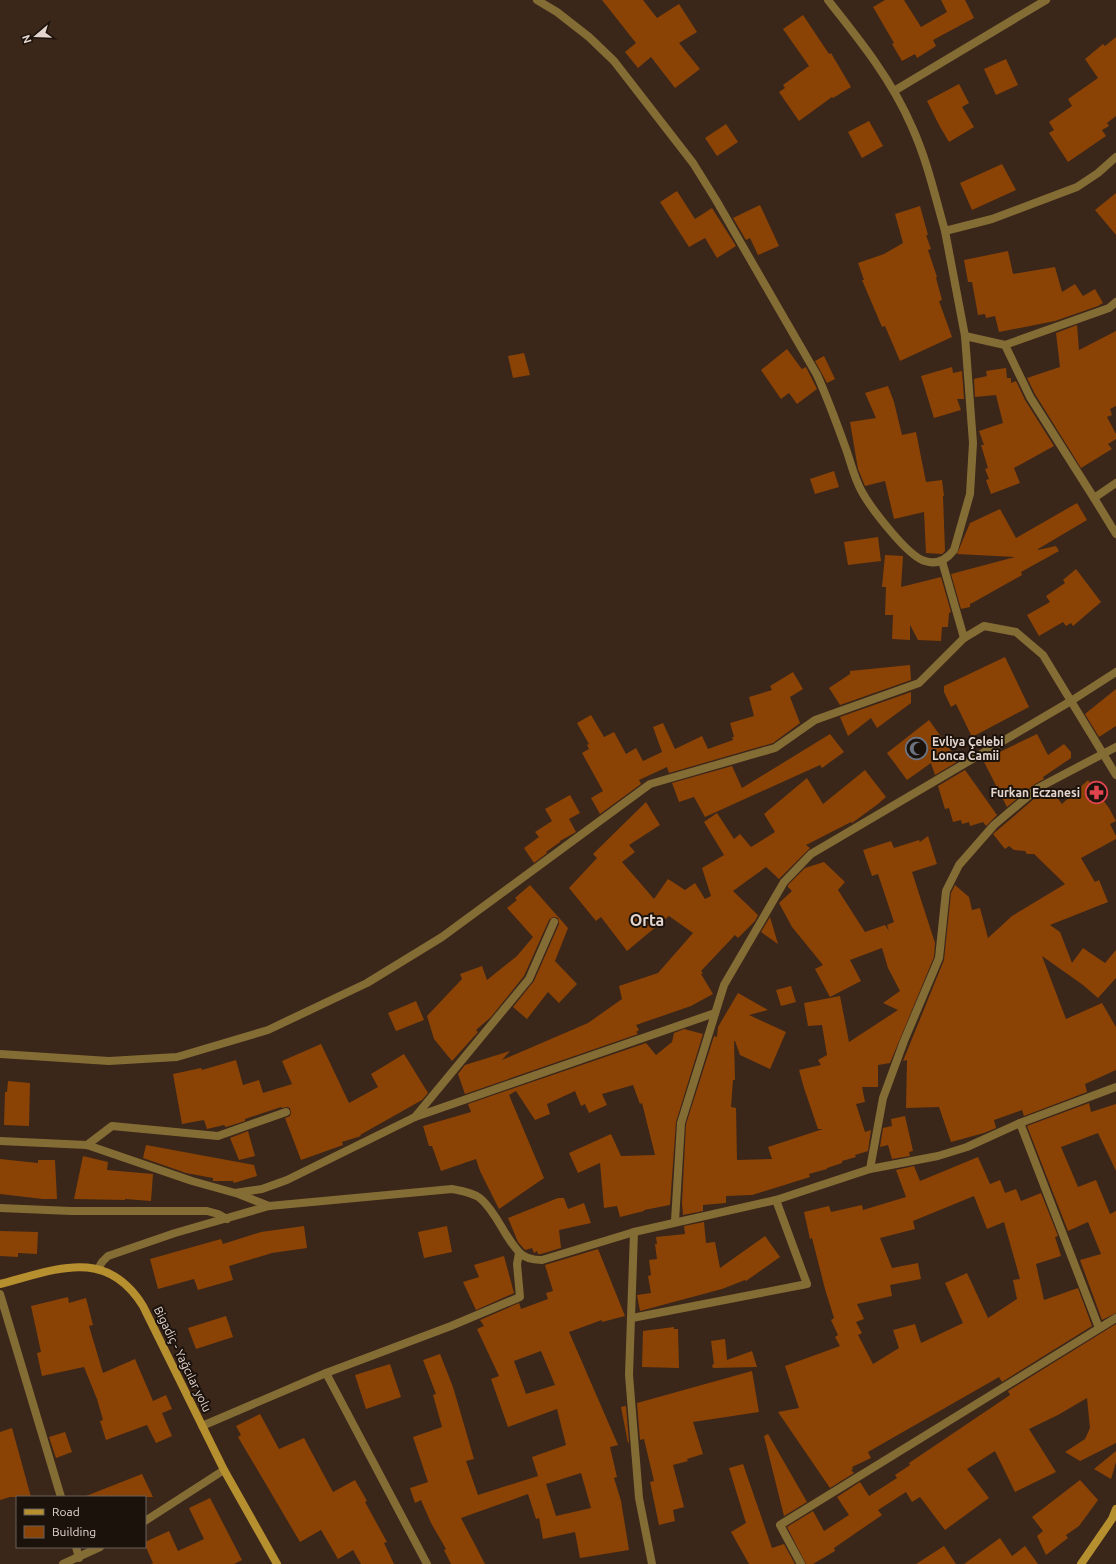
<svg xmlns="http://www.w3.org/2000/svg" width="1116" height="1564" viewBox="0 0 1116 1564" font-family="Ubuntu,sans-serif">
	<rect width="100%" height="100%" fill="#3b261a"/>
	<g fill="#8a4305" fill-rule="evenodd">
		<path d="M602,0h41l14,18 22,-14 18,28 -18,11 21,26 -25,19 -24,-31 -13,11 -13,-16 11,-9z"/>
		<path d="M885,0h19l17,27 26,-15 -6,-12h24l9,18 -41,22 3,6 -19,12 -2,-4 -13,7 -10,-17 2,-1 -21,-36z"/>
		<path d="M803,15l26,39 2,-1 20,34 -18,11 -1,-1 -33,24 -20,-29 6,-4 -2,-3 26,-19 -26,-37z"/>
		<path d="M1116,37v79l-9,7 2,3 -7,4 4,6 -38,26 -19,-29 5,-3 -5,-8 23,-16 -4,-7 30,-21 -13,-19 18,-15 2,2z"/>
		<path d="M1006,59l12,26 -22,10 -12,-26z"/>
		<path d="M959,84l10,19 -7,4 12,20 -25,15 -10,-17 -12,-24z"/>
		<path d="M869,121l14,25 -21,12 -14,-26z"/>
		<path d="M726,124l12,18 -21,14 -12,-18z"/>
		<path d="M1002,164l14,26 -44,20 -12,-27z"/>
		<path d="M677,191l18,28 17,-11 24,38 -19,12 -12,-20 -16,9 -29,-45z"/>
		<path d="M1116,193v42l-21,-25z"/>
		<path d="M760,205l19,41 -21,9 -8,-17 -4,2 -13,-22z"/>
		<path d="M920,206l8,29h-2l5,14 -3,1 9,27 -1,1 6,22 -3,1 13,36 -52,24 -15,-35 -3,1 -20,-47h2l-6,-17 26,-9 19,-11 -8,-29z"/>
		<path d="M1008,251l5,23 42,-7 7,25 13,-8 8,12 12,-7 8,14 -5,3 -43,15 -56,11 -4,-16 -9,2 -1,-4 -7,1 -6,-33h-4l-4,-22z"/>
		<path d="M1077,325l2,25 37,-19v75l-6,3 2,6 -5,2 9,17v5l-8,5 4,5 -31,19 -46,-74 -8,-16 33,-11 -4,-34z"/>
		<path d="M787,349l14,19 1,1 4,-2 11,22 -20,15 -8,-11 -8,6 -20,-29z"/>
		<path d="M524,353l6,22 -17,3 -5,-22z"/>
		<path d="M824,356l11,23 -8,4 -12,-22z"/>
		<path d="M952,367l1,6 9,-2 2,28h-7l4,11 -27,8 -13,-42z"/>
		<path d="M1006,368l1,10h4v5l5,-2 9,19 29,46 -40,22 6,15 -29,11 -5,-14 3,-1 -4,-10 3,-1 -7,-23h3l-5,-14 24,-8 -7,-28 -21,2 -1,-18 13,-3 -1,-5z"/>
		<path d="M888,386l6,16 8,33 14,-3 10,50 16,-2 2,16h-1l2,55 -3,3 -16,-1 -2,-41 -30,7 -9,-38 -20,5 -7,-17 -8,-47 26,-4 -11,-25z"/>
		<path d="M834,471l5,16 -24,7 -5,-15z"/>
		<path d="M1077,503l10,17 -49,29v1l18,-4 3,5 -38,21 1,3 -48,27 -4,2v3l-9,2 -10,-35 64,-17 -58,-3 13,-31 30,-14 16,29z"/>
		<path d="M878,537l3,24 -33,4 -4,-23z"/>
		<path d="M885,555l18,1 -2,31 40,-10 10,35 -2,1 -1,14h-6l-1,14 -23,-1 -8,-15v15l-18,-1 1,-24h-8l1,-28h-4z"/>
		<path d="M1076,569l25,33 -28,24 -2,-3 -5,3 -3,-4 -24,14 -12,-21 23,-13 -4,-6 19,-13 -2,-3z"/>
		<path d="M1005,657l24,50 -57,30 -16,-33 -5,3 -7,-15v-6z"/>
		<path d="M910,665l1,15 -71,25 -11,-17 21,-14v-3z"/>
		<path d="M793,672l10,17 -13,8 10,26 -27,20 -104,30 -2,-6 -28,13 2,4 -41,30 -9,-16 12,-7 -21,-38 7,-4 -2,-4 2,-1 -12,-21 14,-8 13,22 10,-5 12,22 10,-6 7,13 19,-9 -9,-25 10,-4 12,26 27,-13 6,13 25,-9 -1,-3h2l-4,-14 24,-7 -5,-19 23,-7 -2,-4z"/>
		<path d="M1116,689v37l-17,11 -14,-23z"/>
		<path d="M911,692v11l-34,25 -6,-10 -23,18 -8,-19z"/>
		<path d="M929,720l23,32 5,10 -22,13 -4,-12 -24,17 -20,-27z"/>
		<path d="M830,734l14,18 -22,16 -2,-3 -115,52 -11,-20 -15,5 -7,-19 60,-17 10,22z"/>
		<path d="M1037,734l11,21 16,-11 7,8v6l-28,19 1,2 -9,5 -28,23 -24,-47z"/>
		<path d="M865,770l21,27 -8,7 -26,19 -1,-1 -45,23 4,3 -31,31 -13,-12 -33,24 25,24 -3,6 -17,17 -3,-3 -34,36 2,2 -2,1 12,20 -22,12 -55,19 3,5 -3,2 2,2 -173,60 -7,-20 7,-9 45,-14 -8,9 86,-37 34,-24 -3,-13 39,-13 35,-40 -24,-17 -42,35 -26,-34 -5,4 -27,-33 28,-30 -4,-4 53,-52 14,23 -31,20 6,7 -13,10 32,37 14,-20 17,11 10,-7 10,16 6,-3 -9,-28 22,-13 -20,-33 13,-9 17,26 6,-5 11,13 24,-15 -11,-18 43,-36 16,26z"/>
		<path d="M965,770l32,45 -11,11 -3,-4 -13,4 -1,-4 -7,2 -1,-4 -8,2 -4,-14 -4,1 -7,-23z"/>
		<path d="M1088,780l21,28 7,13 -6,3 6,12v3l-35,19 14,24 4,-2 9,22 -58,23 10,7 12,31 11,-15 22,15 11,-13v28l-18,20 -15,-13 -41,-29 24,63 36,-16 14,24v43l-31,14 2,8 -63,24 -2,-6 -28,10 2,8 -12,5 -33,9 -12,-35 -33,1 1,-48 -4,1 41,-101 7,-67 4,-8 14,12 3,13 8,-2 8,30 24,-22 53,-32 -31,-30h-7l-2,-3 -11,-1 -5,-4 -4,3 -12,-15 48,-41 9,-5 12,16z"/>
		<path d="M570,795l10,18 -11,6 7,13 -16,9v1l-14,10 1,1 -13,10 -10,-15 15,-11 -4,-5 17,-11 -7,-12z"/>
		<path d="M928,836l9,28 -25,8 23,71 -1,14 -44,106 -12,2v22h-16l3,15 -9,2 9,28 6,-2 -3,21 -13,4 1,2 -14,4v2l-15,5v1l-18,5 1,3 -58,18 -26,1v7l-23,2v6l-20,4 -1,-12 4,-79 28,-88 3,1 1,-10 20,-34 30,17 -19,5 37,17 -16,37 -30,-14 -5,-14h-1l1,39h-2l-2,27 5,1 1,52 35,-1 -4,-12 55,-18h-5l-14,-41 -5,-18 22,-5 -3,-5 9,-5 -5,-30 -14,1 -4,-23 36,-7 9,46 49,-32 -15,-7 17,-12 -12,-23 -6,-20 -32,12 11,21 -31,16 -15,-28 8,-4 -31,-38 -13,-24 13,-12 -4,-4v-2l17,-17 19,-6 21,20 -7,8 27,42 20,-7 4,6 -2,-6 7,-3 -16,-48 -6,2 -9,-26 28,-9 3,7 25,-8 1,2z"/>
		<path d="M530,885l38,43 -13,33 22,23 -18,19 -11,-11 -21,27 -14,-12 21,-26 25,-57 -1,-6 -5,-1 -4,3 -25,56 -33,41 -15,13 2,2 -26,29 -18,-22 -7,-23 35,-37 -2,-5 22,-8 5,14 30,-24 16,-19 -26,-29 10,-8 -2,-2z"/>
		<path d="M770,917l8,27 -17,-12z"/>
		<path d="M791,986l5,16 -15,4 -5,-16z"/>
		<path d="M416,1001l8,19 -28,11 -8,-18z"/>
		<path d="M684,1029l19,5 -27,88 -6,83 -26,5v1l-24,6 -3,-11 -13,2 -4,-45 -22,10 -9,-20 42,-19 10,22 34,-1 -13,-52 -2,1 -7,-19 -31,9 5,11 -18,8 -4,-9 -4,2 -6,-15 -28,13 3,10 -15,6 -19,-29 -7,4 35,83 -45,31 -19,-38 -4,-12 -35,12 -9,-25h-3l-6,-20 48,-14 -3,-8 178,-61 10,12 16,-13 2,-9z"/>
		<path d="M321,1044l28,59 29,-16 -7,-13 33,-20 24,39 -6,7 -62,35 1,1 -19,6 1,3 -42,15 -16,-42 5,-2 1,-3 -1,-5 -3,-1 -5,1 -1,-1 -36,12v2l-19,6 -2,-2 -17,4 -3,-9 -22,4 -9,-50 28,-6 1,2 34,-10 7,25 16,-5 4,13 29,-9 -10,-23z"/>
		<path d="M8,1081l22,2 -1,43 -25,-1 1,-33h2z"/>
		<path d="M1089,1103l2,9 25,-8v67l-18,-38 -37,14 17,40 18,-7 14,34 6,-3v102l-14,7 -22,-60 21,-6 -13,-32 -20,9 -41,-105z"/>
		<path d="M905,1116l8,35 -4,1 1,4 -18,3 -4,-14 -8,2 3,-19 9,-2 -1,-7z"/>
		<path d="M248,1131l7,25 -16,4 -9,-22z"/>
		<path d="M146,1145l108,20 3,11 -23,7 -1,-2h-20v-3l-27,-5 -43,-15z"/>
		<path d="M83,1156l25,6 -1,8 46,4 -2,27 -26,-2v1l-51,-1z"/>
		<path d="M978,1157l12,27 10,-4 5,13 11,-4 5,12 20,-8 17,43 -3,1 6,19 -25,8 8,36 34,-12 14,38 -90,56 -3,-5 -131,75 3,6 -19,9 1,2 -2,1 3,3 -24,15 -52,-76 21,-4 -14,-42 55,-20 -5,-9 3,-2 -7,-15 3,-2 -9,-29 -13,-51 -2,1 -6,-27 25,-6 2,6 31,-7 1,5 43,-13 -10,-27 18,-4 6,15zM974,1196l13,33 17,-7 16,57 -7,1 4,19 -29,19 -21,-45 -22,10 18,40 -42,20 -6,-19 -22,6 6,18 -26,16 -15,-29 4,-2 -6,-11 8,-3 -7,-15 35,-8 -2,-11 31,-6 -3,-16 -26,5 -12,-30 35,-9 -2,-8z"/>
		<path d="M0,1159l38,4v-3h17l2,39h-14l-43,-5z"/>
		<path d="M558,1198h6l4,11 16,-6 7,20 -32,7 2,18 3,-1 -23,7h-3l-1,-3 -3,2 -2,-5 -7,2 -7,-8 -10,-24z"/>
		<path d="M704,1222l2,21 9,-1 5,26 45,-32 15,21 -34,24 -1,-1 -23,9 -82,22 -3,-16 14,-2 -3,-17 3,-1 -2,-15 8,-1 -2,-15h2l-1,-7 29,-3 -1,-8z"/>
		<path d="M304,1226l3,22 -35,5 -43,13 4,14 -35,10 -4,-11 -36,10 -8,-30 71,-20 2,5 38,-12z"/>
		<path d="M447,1226l5,26 -28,6 -6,-26z"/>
		<path d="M0,1231l38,1 -1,22 -19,-1v4l-18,-1z"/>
		<path d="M598,1249l27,67 -23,6v-2l-33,12 49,113 -8,2 7,30 -3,1 7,23 8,49 -49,8 -5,-26 -32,7 -4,-21 -3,1 -8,-25 -67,24 24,46h-34l-7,-14 2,-1 -15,-26 -10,-23 -6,3 -5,-15 18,-6 -15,-45 29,-10 -9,-32 3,-1 -13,-34 17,-6 13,33 21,72 -8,2 12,34 60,-19 -6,-19 34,-12 -9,-36 -49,18 -17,-48 8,-3 -22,-47 7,-3 -4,-6 39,-17 2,6 27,-10 -2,-6 7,-2 -8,-26zM541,1351l14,34 -29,9 -12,-33zM581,1473l10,35 -35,8 -10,-32z"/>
		<path d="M504,1256l10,37 -38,17 -13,-28 16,-5 -5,-12z"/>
		<path d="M68,1297l1,6 17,-5 7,27 -4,1 14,47 32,-14 18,42 13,-6 6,14 -10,4 10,23 -16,7 -9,-18 -41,15 -6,-19 3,-1 -6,-21 -13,-32 -42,9 -5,-23 4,-1 -10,-46z"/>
		<path d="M226,1316l7,21 -37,12 -8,-21z"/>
		<path d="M1116,1324v119l-36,18 -15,-9 20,-13 5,-11 -3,-30 -29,17 -29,14 27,43 -41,20 -20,-41 -28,18 22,29 -44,32 -25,-33 -8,5 -6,-10 -28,18 4,5 -48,33 1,3 -22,13h-7l-19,-37 26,-16 11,20 25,-16 -12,-18 23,-15 9,14 28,-18 -2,-3 15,-10 -1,-2 101,-68 -2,-4z"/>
		<path d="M674,1327v2h4l1,39 -37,-1 1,-36z"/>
		<path d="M725,1339l2,21 25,-9 5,16 -44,1 -1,-3 2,-1 -3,-23z"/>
		<path d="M390,1364l11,33 -35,12 -11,-34z"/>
		<path d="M752,1371l7,41 -66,10 10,32 -16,5 1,2 -15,4 11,42 -11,3 2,11 -16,4 -9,-43 4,-1 -10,-42 -4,1 -3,-37z"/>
		<path d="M626,1406l3,36 -1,1 -7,-36z"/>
		<path d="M260,1414l19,35 25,-11 29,54 22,-12 12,21 -2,1 22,40 -3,1 10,21h-33l-8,-14 -15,9 -17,-29 -21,12 -62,-105 3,-2 -5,-9z"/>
		<path d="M12,1428l19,69h-21l-10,3v-68z"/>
		<path d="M65,1432l7,20 -16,6 -7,-21z"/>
		<path d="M768,1434l39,68 -23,14 -20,-80z"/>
		<path d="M1116,1451v11l-5,17 -17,-10z"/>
		<path d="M743,1464l29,84 12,-4 11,20h-46l-18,-32 15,-9 -17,-55z"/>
		<path d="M142,1474l11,23h-67v-1z"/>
		<path d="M1080,1480l18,20 -19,26 -13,9 2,3 -22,17 -9,-19 6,-5 -11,-14z"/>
		<path d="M210,1498l32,62 -8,4h-83l2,-1 -8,-18v-3l24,-11 9,20 26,-12 -15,-31z"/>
		<path d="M1000,1538l12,18 13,-10 13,18h-74z"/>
		<path d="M944,1546l12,18h-40z"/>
	</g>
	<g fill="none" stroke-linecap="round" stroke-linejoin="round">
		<g stroke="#846c35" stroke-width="8">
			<path d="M537,0l20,12 32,25 25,24 79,102 23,37 101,175c11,24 20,49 29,74 5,14 8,29 16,43 9,16 46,65 63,69 12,4 22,-2 29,-11l16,-56 3,-51 -8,-107 -20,-105"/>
			<path d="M894,91l152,-91"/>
			<path d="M965,336l40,9 25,52 64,101 22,36"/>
			<path d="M1005,345l104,-37 7,-6"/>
			<path d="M1094,498l22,-15"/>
			<path d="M942,561l22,77"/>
			<path d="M0,1054l109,7 68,-4 91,-27 99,-47 75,-46 208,-153 125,-36 40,-28 104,-37 45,-45 20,-12 32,6 27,23 73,120"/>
			<path d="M415,1117l300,-104"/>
			<path d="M1020,1123l79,205"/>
			<path d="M0,1141l87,4 105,36 43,12 27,-4 25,-9 128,-63 114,-138 25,-57"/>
			<path d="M87,1145l25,-19 106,10 68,-24"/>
			<path d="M870,1169l68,-13 29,-9 53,-24 96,-36"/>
			<path d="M236,1193l33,13"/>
			<path d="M675,1221l6,-98 43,-138 60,-103 27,-28 260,-153 45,-29"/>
			<path d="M0,1294l61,203"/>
			<path d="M632,1318l175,-34 -31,-84"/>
			<path d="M326,1373l101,191"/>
			<path d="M202,1426l124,-53 125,-47 69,-29 -3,-33 2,-11"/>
			<path d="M145,1521l79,-51"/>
			<path d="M76,1547l3,11"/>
			<path d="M63,1564l37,-17"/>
			<path d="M801,1564l-21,-39 336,-207"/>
		</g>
		<g stroke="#846c35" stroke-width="8">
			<path d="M828,0c31,39 64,80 84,127 15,33 23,69 33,104l47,-12 85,-32 21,-14 18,-16"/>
			<path d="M0,1208l71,3h136l11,3 9,5"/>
			<path d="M634,1232l-5,143 10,123 13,66"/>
			<path d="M98,1269l4,-7 6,-6 67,-23 94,-27 183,-17c10,2 22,4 29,10 16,14 24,39 38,53 6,7 15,8 23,8l92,-28 142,-32 94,-31 13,-71 21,-57 35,-83 7,-67 13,-26 35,-40 44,-37 78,-41"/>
		</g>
		<g stroke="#b68f2e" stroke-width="8">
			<path d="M0,1284c55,-14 106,-38 143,22l81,164 53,94"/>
			<path d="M1081,1564l31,-45 4,-10"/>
		</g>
	</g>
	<defs>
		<symbol id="mosque-ring" viewBox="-11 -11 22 22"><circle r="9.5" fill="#1b120c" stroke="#6b7280" stroke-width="1.5"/><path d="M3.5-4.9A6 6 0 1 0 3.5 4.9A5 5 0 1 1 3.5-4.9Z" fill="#6b7280"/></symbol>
		<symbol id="pharmacy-ring" viewBox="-11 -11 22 22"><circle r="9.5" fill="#1b120c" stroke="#e0444e" stroke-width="1.5"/><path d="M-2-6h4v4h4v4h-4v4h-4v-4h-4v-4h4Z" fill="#e0444e"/></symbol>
	</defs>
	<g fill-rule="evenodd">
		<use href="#mosque-ring" x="904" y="736" width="25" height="25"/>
		<use href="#pharmacy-ring" x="1084" y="780" width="25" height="25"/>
	</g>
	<g text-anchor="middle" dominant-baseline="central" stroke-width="4" stroke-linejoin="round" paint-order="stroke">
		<g font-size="12" font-weight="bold" fill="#e4d6ce" stroke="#1b120c" text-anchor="start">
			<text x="932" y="741">Evliya Çelebi<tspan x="932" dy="14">Lonca Camii</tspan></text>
			<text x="1080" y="792" text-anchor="end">Furkan Eczanesi</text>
		</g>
		<g font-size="12" fill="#e4d6ce" stroke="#1b120c">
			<text transform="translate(183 1359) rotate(64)">Bigadiç - Yağcılar yolu</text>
		</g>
		<g font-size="16" font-weight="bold" fill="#e4d6ce" stroke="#1b120c">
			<text x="647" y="920">Orta</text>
		</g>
	</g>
	<rect x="16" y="1496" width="130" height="52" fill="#1b120c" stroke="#6b605a"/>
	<rect x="24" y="1509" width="20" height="6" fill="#b68f2e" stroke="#6b605a"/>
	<text x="52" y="1516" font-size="12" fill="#e4d6ce">Road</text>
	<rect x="24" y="1526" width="20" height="12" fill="#8a4305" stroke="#6b605a"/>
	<text x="52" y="1536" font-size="12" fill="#e4d6ce">Building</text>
	<g transform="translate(36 36) rotate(251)" stroke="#1b120c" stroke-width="3" paint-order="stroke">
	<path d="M0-3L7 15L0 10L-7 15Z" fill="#e4d6ce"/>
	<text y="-6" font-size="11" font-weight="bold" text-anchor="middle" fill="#e4d6ce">N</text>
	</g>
</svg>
